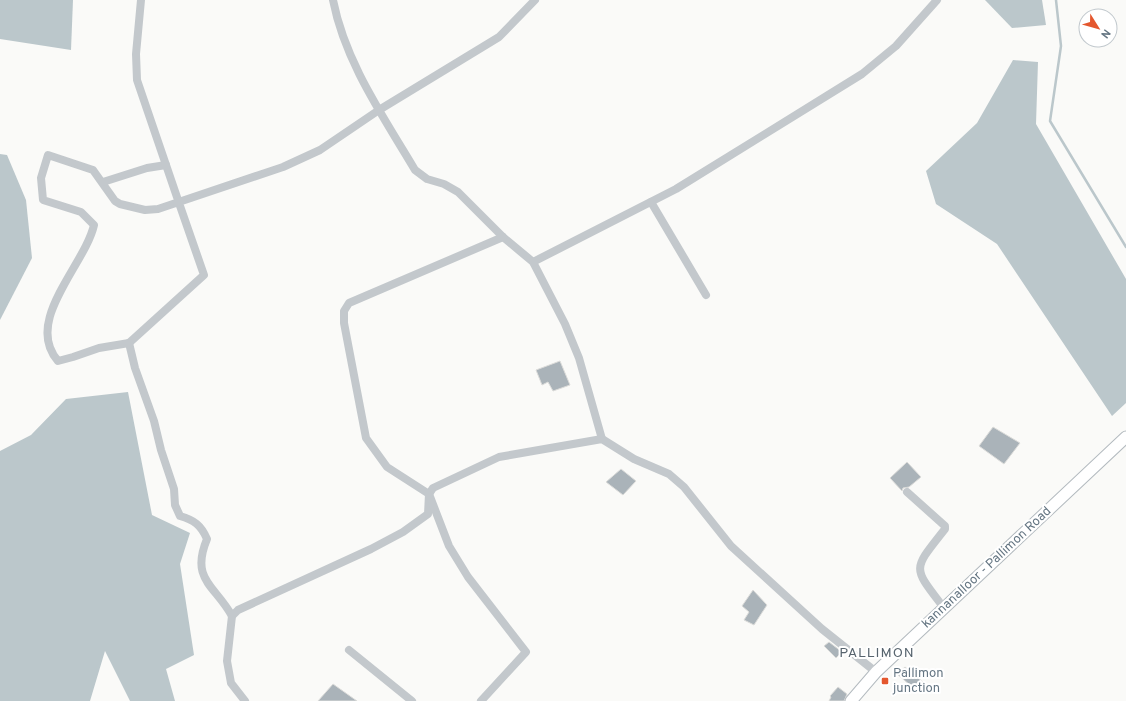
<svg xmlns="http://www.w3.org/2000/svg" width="1126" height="701" viewBox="0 0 1126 701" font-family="Overpass,sans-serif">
	<rect width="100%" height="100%" fill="#fafaf8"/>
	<g fill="#bbc7cb">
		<path d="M0,0h73l-2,50 -71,-11z"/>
		<path d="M985,0h57l4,25 -34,3z"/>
		<path d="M1013,60l25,2 -2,62 90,155v124l-14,13 -115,-172 -61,-40 -10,-33 51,-48z"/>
		<path d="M0,154l7,1 19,45 6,58 -32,62z"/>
		<path d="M128,392l24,123 38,18 -10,31 14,91 -28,14 9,32h-45l-25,-50 -15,50h-90v-250l31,-16 35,-36z"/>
	</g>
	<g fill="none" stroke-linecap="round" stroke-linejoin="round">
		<path stroke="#bbc7cb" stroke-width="2.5" d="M1056,0l5,46 -11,75 76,126"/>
	</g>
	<g fill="#aab3b9" stroke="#dcdcda">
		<path d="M560,361l10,24 -17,6 -5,-9 -6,3 -6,-15z"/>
		<path d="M993,427l27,16 -16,21 -25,-18z"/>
		<path d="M907,462l14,15 -12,10 -6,1 -1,3 -12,-13z"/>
		<path d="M621,469l15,12 -13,14 -17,-13z"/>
		<path d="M753,590l14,15 -13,20 -10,-5 5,-8 -7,-6z"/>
		<path d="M829,642l13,10 -6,6 -12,-12z"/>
		<path d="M905,667l19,16 -7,8 -20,-17z"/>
		<path d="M333,684l24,17h-39z"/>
		<path d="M838,687l9,7 -3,7h-15l2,-4 -1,-1z"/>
	</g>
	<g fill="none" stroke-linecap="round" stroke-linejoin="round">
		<defs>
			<path id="secondary" d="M851,701l25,-29 250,-235"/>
		</defs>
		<use href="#secondary" stroke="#b3babf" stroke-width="13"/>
		<g stroke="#c3c8cc" stroke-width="8">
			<path d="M141,0l-5,54 1,26 42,123 25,72 -75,68 -30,5 -26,9 -15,4c-35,-40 27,-96 36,-136l-13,-13 -38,-12 -2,-22 7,-23 45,15 22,31 5,3 25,6 13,-1 125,-42 37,-17 59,-40 120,-73 36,-37"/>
			<path d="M333,0c12,62 50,116 82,170l12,9 17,5 14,8 45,45 30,25 32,62 14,34 23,81"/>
			<path d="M103,182l44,-14 19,-3"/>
			<path d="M651,202l55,93"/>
			<path d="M533,262l143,-73 186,-115 34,-28 41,-46"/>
			<path d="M129,343l6,25 19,53 7,29 13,39 1,16 5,11c14,4 21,9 27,23 -17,41 8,46 25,77"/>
			<path d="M907,492l38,34v3c-33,42 -33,37 -1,79"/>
			<path d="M349,650l63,51"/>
			<path d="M245,701l-14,-18 -4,-22 5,-45 6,-6 133,-61 32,-17 25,-18 1,-20 4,-6 66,-31 103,-18 32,20 35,15 15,13 47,59 91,83 54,43"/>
			<path d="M481,701l45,-49 -58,-75 -19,-31 -20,-52 -42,-27 -21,-29 -22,-115v-12l5,-8 154,-66"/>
		</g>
		<use href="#secondary" stroke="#fff" stroke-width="11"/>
	</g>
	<rect fill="#e4572e" stroke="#fff" stroke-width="1.5" x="881" y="677" width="8" height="8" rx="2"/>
	<g text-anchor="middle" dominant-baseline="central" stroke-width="4" stroke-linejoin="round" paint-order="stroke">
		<g font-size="13" fill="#657683" stroke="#fff">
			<text transform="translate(987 568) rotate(-43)">kannanalloor - Pallimon Road</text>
		</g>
		<g font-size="13" fill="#657683" stroke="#fff" text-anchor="start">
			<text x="893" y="674">Pallimon<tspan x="893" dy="15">junction</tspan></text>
		</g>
		<g font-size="14" letter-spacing="1" fill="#57646e" stroke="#fff">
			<text x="877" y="653">PALLIMON</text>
		</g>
	</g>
	<g transform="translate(1098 28) rotate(127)"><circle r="19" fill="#ffffff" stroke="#c1c8cd"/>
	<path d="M0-3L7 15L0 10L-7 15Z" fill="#e4572e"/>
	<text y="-6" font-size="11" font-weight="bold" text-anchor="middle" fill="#657683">N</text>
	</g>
</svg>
